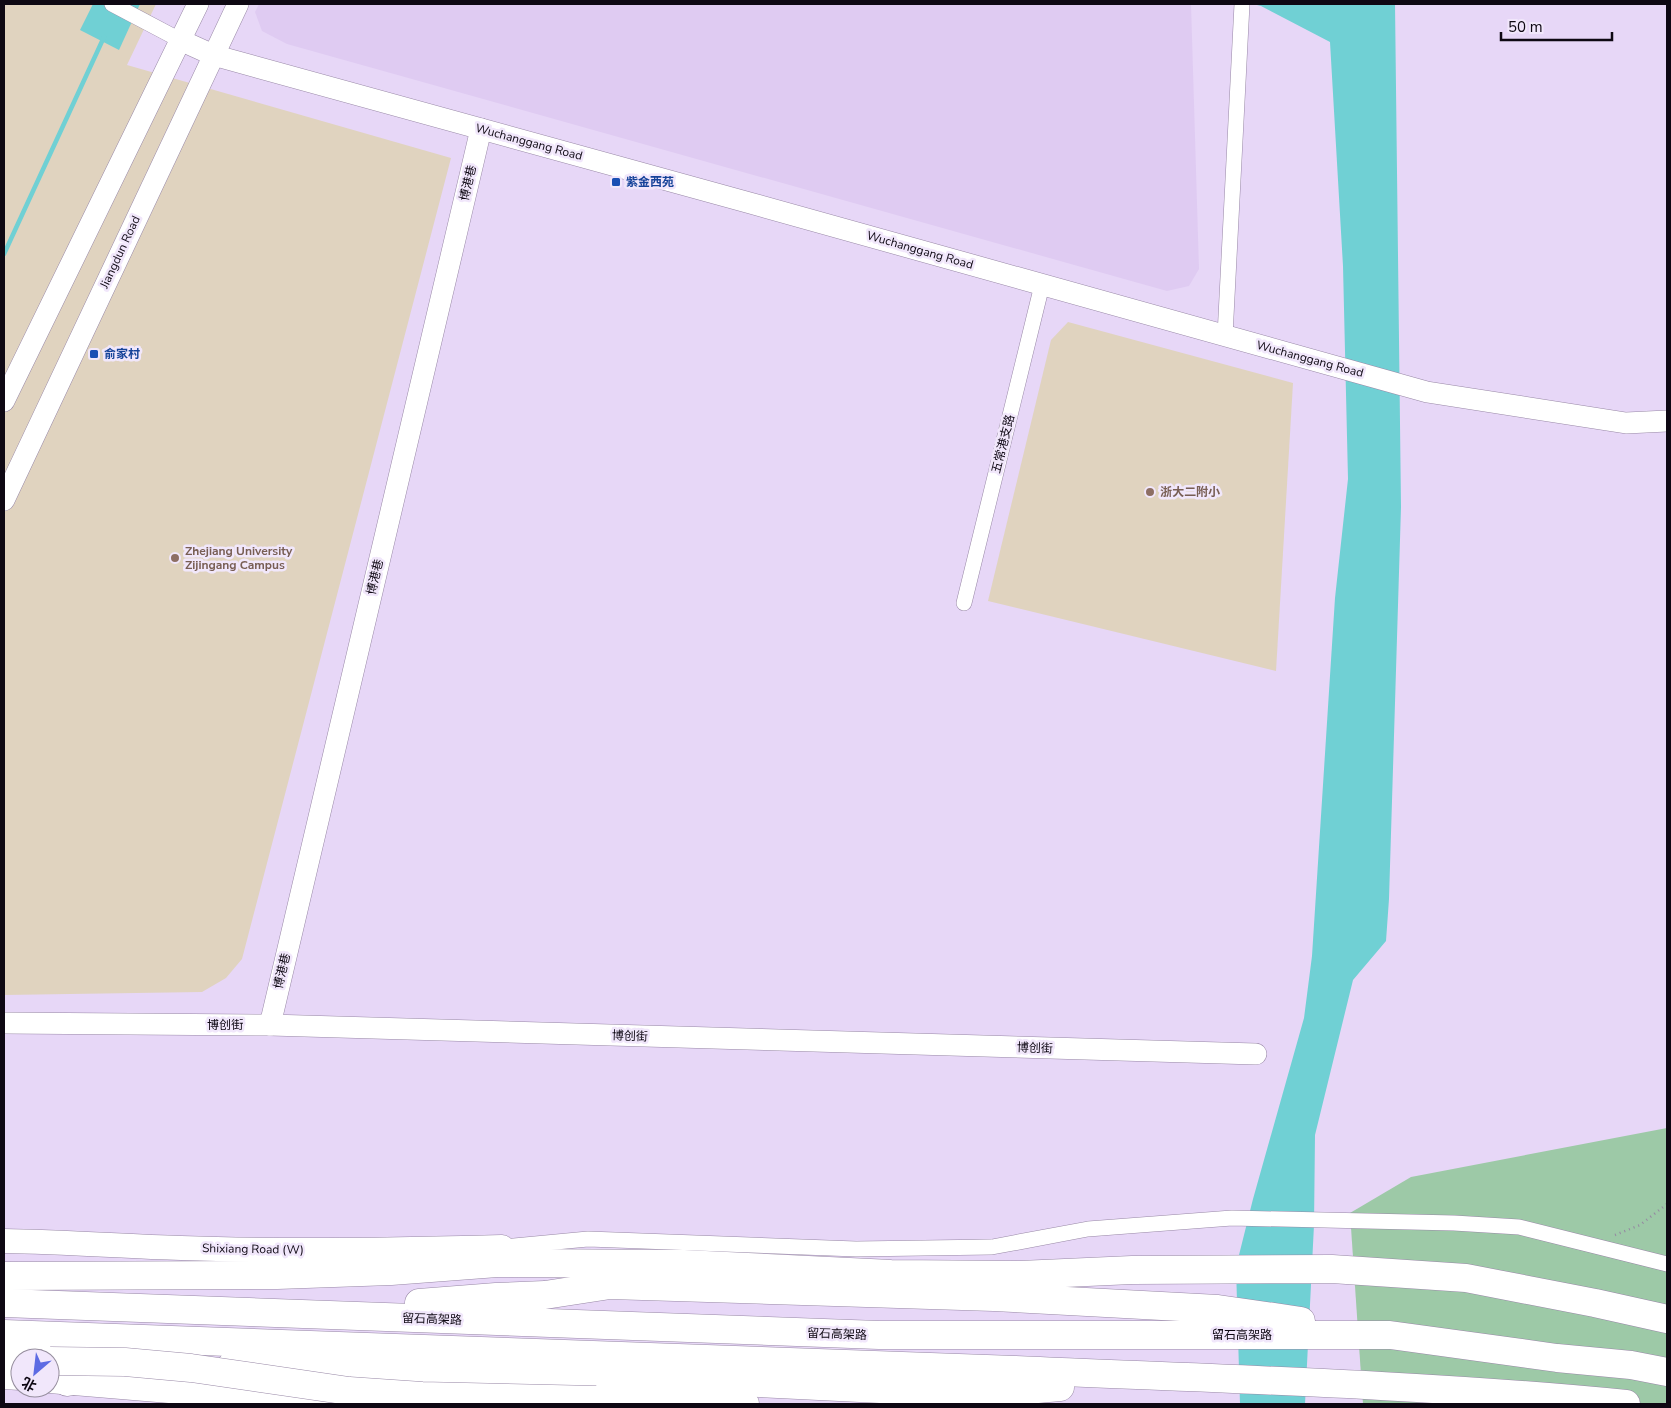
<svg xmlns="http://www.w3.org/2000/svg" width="1671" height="1408" viewBox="0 0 1671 1408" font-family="'Nunito Sans','Noto Sans SC',sans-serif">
	<rect width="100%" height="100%" fill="#e7d7f7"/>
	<path fill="#dfcbf2" d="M259,4h932l8,265 -10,17 -22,5 -880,-247 -25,-13 -7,-19z"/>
	<g fill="#e0d3bf">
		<path d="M4,4h152l-29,61 324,93 -209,801 -16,19 -24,14 -198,3z"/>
		<path d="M1068,322l225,61 -17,288 -288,-70 63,-261z"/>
	</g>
	<path fill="#9dc9a7" d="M1667,1128v276h-304l-13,-191 61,-36z"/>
	<g fill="#70d0d4">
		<path d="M93,4h47l-21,46 -39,-20z"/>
		<path d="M1253,4h142l6,503 -12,392 -3,42 -33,39 -38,155 -1,90 -9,179h-65l-4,-137 17,-68 51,-181 8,-62 23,-358 13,-119 -5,-213 -13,-224 -69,-36z"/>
	</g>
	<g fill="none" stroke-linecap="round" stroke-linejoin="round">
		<path stroke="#70d0d4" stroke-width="4.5" d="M4,254l100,-217"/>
		<defs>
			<g id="street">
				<path d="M112,4l68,36"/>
				<path d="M1225,336l17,-332"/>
				<path d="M964,603l78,-318"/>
				<path d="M502,1247l86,-8 268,10 136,-2 96,-18 144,-11 222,5 65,4 148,37"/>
			</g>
			<g id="secondary">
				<path d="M180,40l33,15 537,148 677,189 199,31 41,-2"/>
				<path d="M4,401l194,-397"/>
				<path d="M4,500l234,-496"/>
				<path d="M4,1023l266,2 986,29"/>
				<path d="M270,1025l211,-896"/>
			</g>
			<g id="primary">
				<path d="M4,1241c59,1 118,5 177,7 107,4 214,2 321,-1"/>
				<path d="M4,1377l16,1"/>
				<path d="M50,1381l274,23"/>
			</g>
			<g id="highway">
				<path d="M4,1276l273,-1 114,-4 106,-8 187,1 207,10 129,1 112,-5 200,-1 134,9 129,25 72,16"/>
				<path d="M4,1303l875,32h511l167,23 74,7 36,7"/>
				<path d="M419,1303l77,-6 49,-2 65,-10 384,12 224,12 83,12"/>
				<path d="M4,1334c337,9 674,21 1011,36 204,9 408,14 611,34"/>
				<path d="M4,1360h16"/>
				<path d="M232,1365l185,6 179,4 387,19 77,-7"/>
				<path d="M67,1382l77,-12"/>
				<path d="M596,1400l149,4"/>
			</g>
		</defs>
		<use href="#street" stroke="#9888a6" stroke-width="16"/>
		<use href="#secondary" stroke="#9888a6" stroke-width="22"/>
		<use href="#primary" stroke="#9888a6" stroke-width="25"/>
		<use href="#highway" stroke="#9888a6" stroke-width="29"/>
		<path stroke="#9588a1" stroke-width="2.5" stroke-dasharray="1 4" stroke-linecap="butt" d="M1615,1235l25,-10 27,-21"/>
		<use href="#street" stroke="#fff" stroke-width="15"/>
		<use href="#secondary" stroke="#fff" stroke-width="21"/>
		<use href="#primary" stroke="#fff" stroke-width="24"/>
		<use href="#highway" stroke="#fff" stroke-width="28"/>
		<defs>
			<path id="highway-bridge" d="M50,1361l75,1 66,6 158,23 73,5 174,4"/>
		</defs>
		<use href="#highway-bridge" stroke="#9888a6" stroke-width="29" stroke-linecap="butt"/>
		<use href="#highway-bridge" stroke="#fff" stroke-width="28"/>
	</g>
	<g fill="#1a4fb4" stroke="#f1e7fb" stroke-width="2">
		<rect x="611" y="177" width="10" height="10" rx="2.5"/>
		<rect x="89" y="349" width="10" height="10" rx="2.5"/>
	</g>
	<g fill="#8d6e63" stroke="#f1e7fb" stroke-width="2">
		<circle cx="1150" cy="492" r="5"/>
		<circle cx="175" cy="558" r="5"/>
	</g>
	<g text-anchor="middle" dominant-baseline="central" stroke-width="5" stroke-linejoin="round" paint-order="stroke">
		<g font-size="12" fill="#0e0813" stroke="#f1e7fb">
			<text transform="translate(529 142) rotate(15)">Wuchanggang Road</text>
			<text transform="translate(468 183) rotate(-77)">博港巷</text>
			<text transform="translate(920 250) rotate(16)">Wuchanggang Road</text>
			<text transform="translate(120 252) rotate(-65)">Jiangdun Road</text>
			<text transform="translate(1310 359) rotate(15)">Wuchanggang Road</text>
			<text transform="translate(1003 444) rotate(-76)">五常港支路</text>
			<text transform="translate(375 577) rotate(-77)">博港巷</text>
			<text transform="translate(282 971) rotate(-77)">博港巷</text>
			<text x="225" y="1025">博创街</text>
			<text transform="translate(630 1036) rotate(2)">博创街</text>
			<text transform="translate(1035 1048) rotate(2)">博创街</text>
			<text transform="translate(253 1249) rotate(1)">Shixiang Road (W)</text>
			<text transform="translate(432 1319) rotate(2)">留石高架路</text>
			<text transform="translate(837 1334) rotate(2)">留石高架路</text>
			<text x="1242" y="1335">留石高架路</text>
		</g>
		<g font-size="12" font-weight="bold" fill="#164399" stroke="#f1e7fb" text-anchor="start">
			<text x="626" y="182">紫金西苑</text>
			<text x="104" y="354">俞家村</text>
		</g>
		<g font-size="12" font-weight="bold" fill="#785e54" stroke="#f1e7fb" text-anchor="start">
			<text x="1160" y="492">浙大二附小</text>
			<text x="185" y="551">Zhejiang University<tspan x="185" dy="14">Zijingang Campus</tspan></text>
		</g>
	</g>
	<rect width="1671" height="1408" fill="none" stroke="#0e0813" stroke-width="10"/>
	<g transform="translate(35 1373) rotate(208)"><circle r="24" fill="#f1e7fb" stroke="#968e9e"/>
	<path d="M0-4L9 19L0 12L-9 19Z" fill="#5d6be3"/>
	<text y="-8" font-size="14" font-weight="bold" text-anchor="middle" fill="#0e0813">北</text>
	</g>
	<path d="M1501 32v8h111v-8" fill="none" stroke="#0e0813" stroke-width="2.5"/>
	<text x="1508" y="32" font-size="15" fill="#0e0813" stroke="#f1e7fb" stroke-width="4" paint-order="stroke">50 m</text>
</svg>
